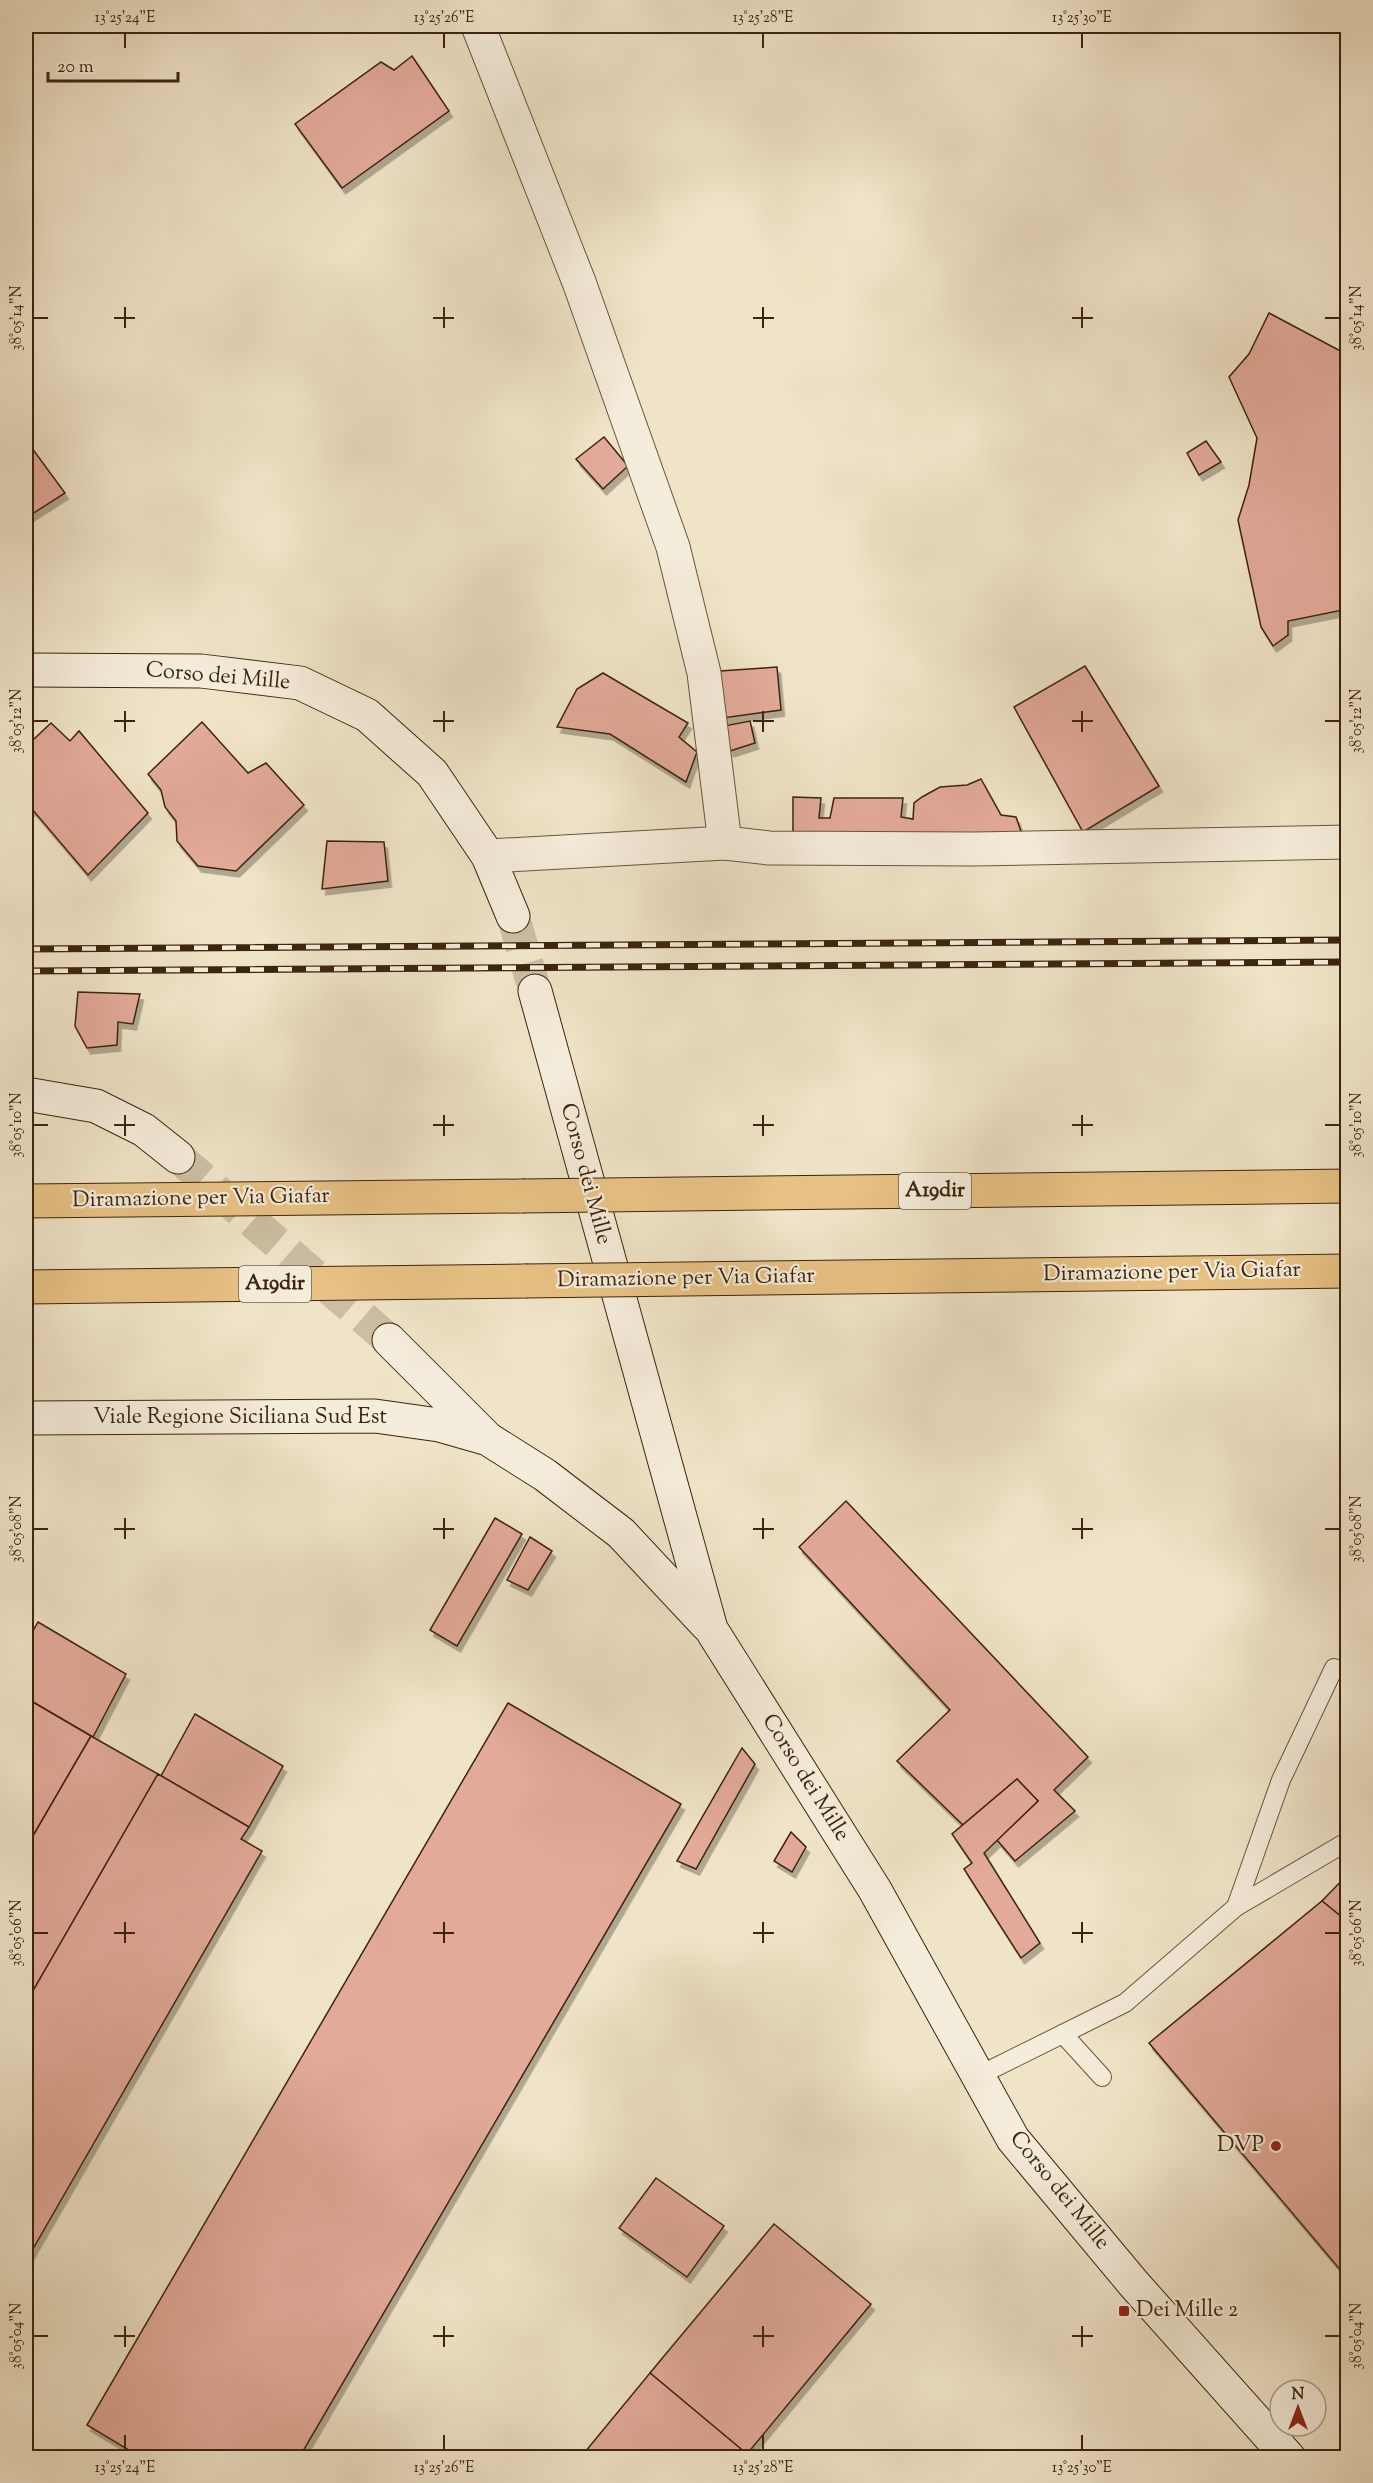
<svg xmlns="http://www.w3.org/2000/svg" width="1373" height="2483" viewBox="0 0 1373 2483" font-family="'Sorts Mill Goudy',serif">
	<defs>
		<filter id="shadow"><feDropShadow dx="3.5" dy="6" stdDeviation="0" flood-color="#0004"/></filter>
	</defs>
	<rect width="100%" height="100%" fill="#f0e4c8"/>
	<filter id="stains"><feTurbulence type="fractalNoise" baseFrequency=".00333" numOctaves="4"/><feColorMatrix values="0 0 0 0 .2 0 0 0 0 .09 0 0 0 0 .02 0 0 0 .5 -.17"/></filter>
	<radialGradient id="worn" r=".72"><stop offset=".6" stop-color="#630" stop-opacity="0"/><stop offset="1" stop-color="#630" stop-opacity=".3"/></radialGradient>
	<g fill="#e3aa99" stroke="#3c240e" stroke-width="1.5" filter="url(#shadow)">
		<path d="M412,56l37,55 -107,77 -47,-64 86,-62 13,8z"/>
		<path d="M1269,313l79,42v254l-60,12v14l-15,11 -12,-19 -23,-107 11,-35 8,-47 -28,-61 20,-23z"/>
		<path d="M604,437l24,29 -25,23 -27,-30z"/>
		<path d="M26,440l39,53 -39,25z"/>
		<path d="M1206,441l15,21 -22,13 -12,-22z"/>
		<path d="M1085,666l74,120 -76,46 -69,-125z"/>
		<path d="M777,667l4,43 -58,8 -3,-47z"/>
		<path d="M603,673l85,50 -9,14 18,15 -11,30 -76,-48 -53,-7 20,-38z"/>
		<path d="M750,721l5,22 -25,8 -6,-25z"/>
		<path d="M202,722l46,51 18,-10 38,42 -68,66 -38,-5 -21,-25 -1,-20 -11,-14 -4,-17 -13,-16z"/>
		<path d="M51,723l19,18 9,-10 69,82 -60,62 -56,-66 -6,6v-84l8,8z"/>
		<path d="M981,779l20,36 15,2 7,20h-230v-40l28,1 -2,20h11l4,-20h69l-2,19 12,2 1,-16 8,-6 18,-10 27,-2z"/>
		<path d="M327,841l57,1 4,39 -66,8z"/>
		<path d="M78,992l62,2 -7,30 -15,-2 -1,23 -30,3 -12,-22z"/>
		<path d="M846,1501l242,256 -34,33 21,21 -60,50 -18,-21 41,-39 -21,-22 -54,46 -66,-64 53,-51 -151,-163z"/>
		<path d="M495,1518l27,16 -65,112 -27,-16z"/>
		<path d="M530,1537l22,14 -24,39 -21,-10z"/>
		<path d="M38,1622l88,52 -33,63 -67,-39v-55z"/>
		<path d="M26,1698l65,38 -65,112z"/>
		<path d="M508,1703l173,101 -382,654h-157l-55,-33z"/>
		<path d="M195,1714l88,52 -34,61 -88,-51z"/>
		<path d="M91,1736l67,38 -132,229v-155z"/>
		<path d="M742,1748l13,16 -59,105 -19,-8z"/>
		<path d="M158,1774l91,53 -8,12 21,12 -236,410v-258z"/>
		<path d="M1017,1779l21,22 -54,52 56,90 -19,15 -57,-89 8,-6 -20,-29z"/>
		<path d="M791,1832l15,15 -14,25 -18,-11z"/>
		<path d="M1348,1874v48l-26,-21z"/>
		<path d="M1322,1901l26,21v357l-199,-236z"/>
		<path d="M656,2178l68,48 -37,51 -68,-49z"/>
		<path d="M774,2224l97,80 -124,150 -97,-81z"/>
		<path d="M650,2373l97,81 -3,4h-164z"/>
	</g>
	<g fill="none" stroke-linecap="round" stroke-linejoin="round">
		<g stroke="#ccbea3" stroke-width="33" stroke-dasharray="33 16" stroke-linecap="butt">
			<path d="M513,916l22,75"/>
			<path d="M178,1157l211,183"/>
		</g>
		<defs>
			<g id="lane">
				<path d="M1236,1907l45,-127 53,-112"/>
				<path d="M1063,2034l39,43"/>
				<path d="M978,2076l147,-73 111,-96 112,-66"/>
			</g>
			<g id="street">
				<path d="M478,26l101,256 94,265 31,126 21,170"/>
				<path d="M488,856l237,-13 44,5 205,1 374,-7"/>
			</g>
			<g id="secondary">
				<path d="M26,670l175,1 99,12 67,32 65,58 56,83 25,60"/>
				<path d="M535,991l176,638 164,261 138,249 121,145 155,174"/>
				<path d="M26,1094l70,12 48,24 34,27"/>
				<path d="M389,1340l96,96"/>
				<path d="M26,1418l349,-2 64,9 49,14 57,36 76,58 86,92"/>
			</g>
			<g id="highway">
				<path d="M26,1201l496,-5"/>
				<path d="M26,1287l499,-6"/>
			</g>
		</defs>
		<use href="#lane" stroke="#69543c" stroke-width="20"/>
		<use href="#street" stroke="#69543c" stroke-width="35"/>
		<use href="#secondary" stroke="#3c240e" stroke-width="35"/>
		<use href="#highway" stroke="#3c240e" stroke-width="35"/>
		<use href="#lane" stroke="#f5eddb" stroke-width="18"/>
		<use href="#street" stroke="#f5eddb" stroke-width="33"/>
		<use href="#secondary" stroke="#f5eddb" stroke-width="33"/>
		<use href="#highway" stroke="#e8c284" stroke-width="33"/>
		<defs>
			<g id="rail">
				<path d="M26,949l1322,-9"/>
				<path d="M26,971l1322,-9"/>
			</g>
		</defs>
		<use href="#rail" stroke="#3c240e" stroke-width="7"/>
		<use href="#rail" stroke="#f5eddb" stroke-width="4.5" stroke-dasharray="14" stroke-linecap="butt"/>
		<defs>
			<g id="highway-bridge">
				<path d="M522,1196l826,-10"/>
				<path d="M525,1281l823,-10"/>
			</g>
		</defs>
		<use href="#highway-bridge" stroke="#3c240e" stroke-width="35" stroke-linecap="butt"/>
		<use href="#highway-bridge" stroke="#e8c284" stroke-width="33"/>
	</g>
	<path fill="none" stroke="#3c240e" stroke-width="2" d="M125,33v15M444,33v15M763,33v15M1082,33v15M125,307v21M444,307v21M763,307v21M1082,307v21M33,318h15M114,318h21M433,318h21M753,318h21M1072,318h21M1325,318h15M125,711v21M444,711v21M763,711v21M1082,711v21M33,721h15M114,721h21M433,721h21M753,721h21M1072,721h21M1325,721h15M125,1115v21M444,1115v21M763,1115v21M1082,1115v21M33,1125h15M114,1125h21M433,1125h21M753,1125h21M1072,1125h21M1325,1125h15M125,1518v21M444,1518v21M763,1518v21M1082,1518v21M33,1529h15M114,1529h21M433,1529h21M753,1529h21M1072,1529h21M1325,1529h15M125,1922v21M444,1922v21M763,1922v21M1082,1922v21M33,1933h15M114,1933h21M433,1933h21M753,1933h21M1072,1933h21M1325,1933h15M125,2326v21M444,2326v21M763,2326v21M1082,2326v21M33,2336h15M114,2336h21M433,2336h21M753,2336h21M1072,2336h21M1325,2336h15M125,2435v15M444,2435v15M763,2435v15M1082,2435v15"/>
	<g fill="#8f2418" stroke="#f5eddb" stroke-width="2">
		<circle cx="1276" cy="2146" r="6"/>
		<rect x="1118" y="2305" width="12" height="12" rx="3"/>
	</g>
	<g text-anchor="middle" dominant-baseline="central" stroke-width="4.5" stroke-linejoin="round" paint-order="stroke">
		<g fill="#f5eddb" stroke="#74604c" stroke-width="1.5">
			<rect x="899" y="1173" width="72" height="36" rx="4.5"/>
			<rect x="239" y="1266" width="72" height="36" rx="4.5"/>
		</g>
		<g font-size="21" font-weight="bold" fill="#3c240e">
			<text x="935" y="1191">A19dir</text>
			<text x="275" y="1284">A19dir</text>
		</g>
		<g font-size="22" fill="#3c240e" stroke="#f5eddb">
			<text transform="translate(218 677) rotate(5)">Corso dei Mille</text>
			<text transform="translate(585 1174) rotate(75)">Corso dei Mille</text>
			<text transform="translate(201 1199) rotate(-1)">Diramazione per Via Giafar</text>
			<text transform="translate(1172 1273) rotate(-1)">Diramazione per Via Giafar</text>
			<text transform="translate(686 1279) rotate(-1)">Diramazione per Via Giafar</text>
			<text x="240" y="1418">Viale Regione Siciliana Sud Est</text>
			<text transform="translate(805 1778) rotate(58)">Corso dei Mille</text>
			<text transform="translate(1059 2191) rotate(51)">Corso dei Mille</text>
		</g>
		<g font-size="22" fill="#3c240e" stroke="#f5eddb" text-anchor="end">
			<text x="1264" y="2146">DVP</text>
			<text x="1136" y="2311" text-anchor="start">Dei Mille 2</text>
		</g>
	</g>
	<rect width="1373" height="2483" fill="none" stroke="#f0e4c8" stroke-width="66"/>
	<g transform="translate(1298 2408)"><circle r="28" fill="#f5eddb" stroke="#ab9d89" stroke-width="1.5"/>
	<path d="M0-4.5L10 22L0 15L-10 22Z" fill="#8f2418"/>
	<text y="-9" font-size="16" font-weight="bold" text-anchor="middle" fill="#3c240e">N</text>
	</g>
	<path d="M48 72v9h130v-9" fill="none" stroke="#3c240e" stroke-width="3"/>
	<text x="57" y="72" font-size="18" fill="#3c240e" stroke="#f5eddb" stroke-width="4.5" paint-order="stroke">20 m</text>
	<rect x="33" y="33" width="1307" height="2417" fill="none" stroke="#3c240e" stroke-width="2"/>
	<g font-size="15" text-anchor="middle" fill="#3c240e">
		<text x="125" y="22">13°25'24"E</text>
		<text x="444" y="22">13°25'26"E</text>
		<text x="763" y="22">13°25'28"E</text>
		<text x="1082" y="22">13°25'30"E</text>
		<text transform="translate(16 318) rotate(-90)" y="5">38°05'14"N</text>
		<text transform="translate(1356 318) rotate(-90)" y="5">38°05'14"N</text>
		<text transform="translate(16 721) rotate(-90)" y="5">38°05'12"N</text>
		<text transform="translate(1356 721) rotate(-90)" y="5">38°05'12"N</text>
		<text transform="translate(16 1125) rotate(-90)" y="5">38°05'10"N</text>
		<text transform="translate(1356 1125) rotate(-90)" y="5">38°05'10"N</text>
		<text transform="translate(16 1529) rotate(-90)" y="5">38°05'08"N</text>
		<text transform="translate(1356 1529) rotate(-90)" y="5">38°05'08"N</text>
		<text transform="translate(16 1933) rotate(-90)" y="5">38°05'06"N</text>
		<text transform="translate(1356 1933) rotate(-90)" y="5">38°05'06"N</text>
		<text transform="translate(16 2336) rotate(-90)" y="5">38°05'04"N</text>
		<text transform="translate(1356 2336) rotate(-90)" y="5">38°05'04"N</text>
		<text x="125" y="2472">13°25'24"E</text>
		<text x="444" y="2472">13°25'26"E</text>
		<text x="763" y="2472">13°25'28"E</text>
		<text x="1082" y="2472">13°25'30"E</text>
	</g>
	<rect width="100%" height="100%" filter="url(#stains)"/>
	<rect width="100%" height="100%" fill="url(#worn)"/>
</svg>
